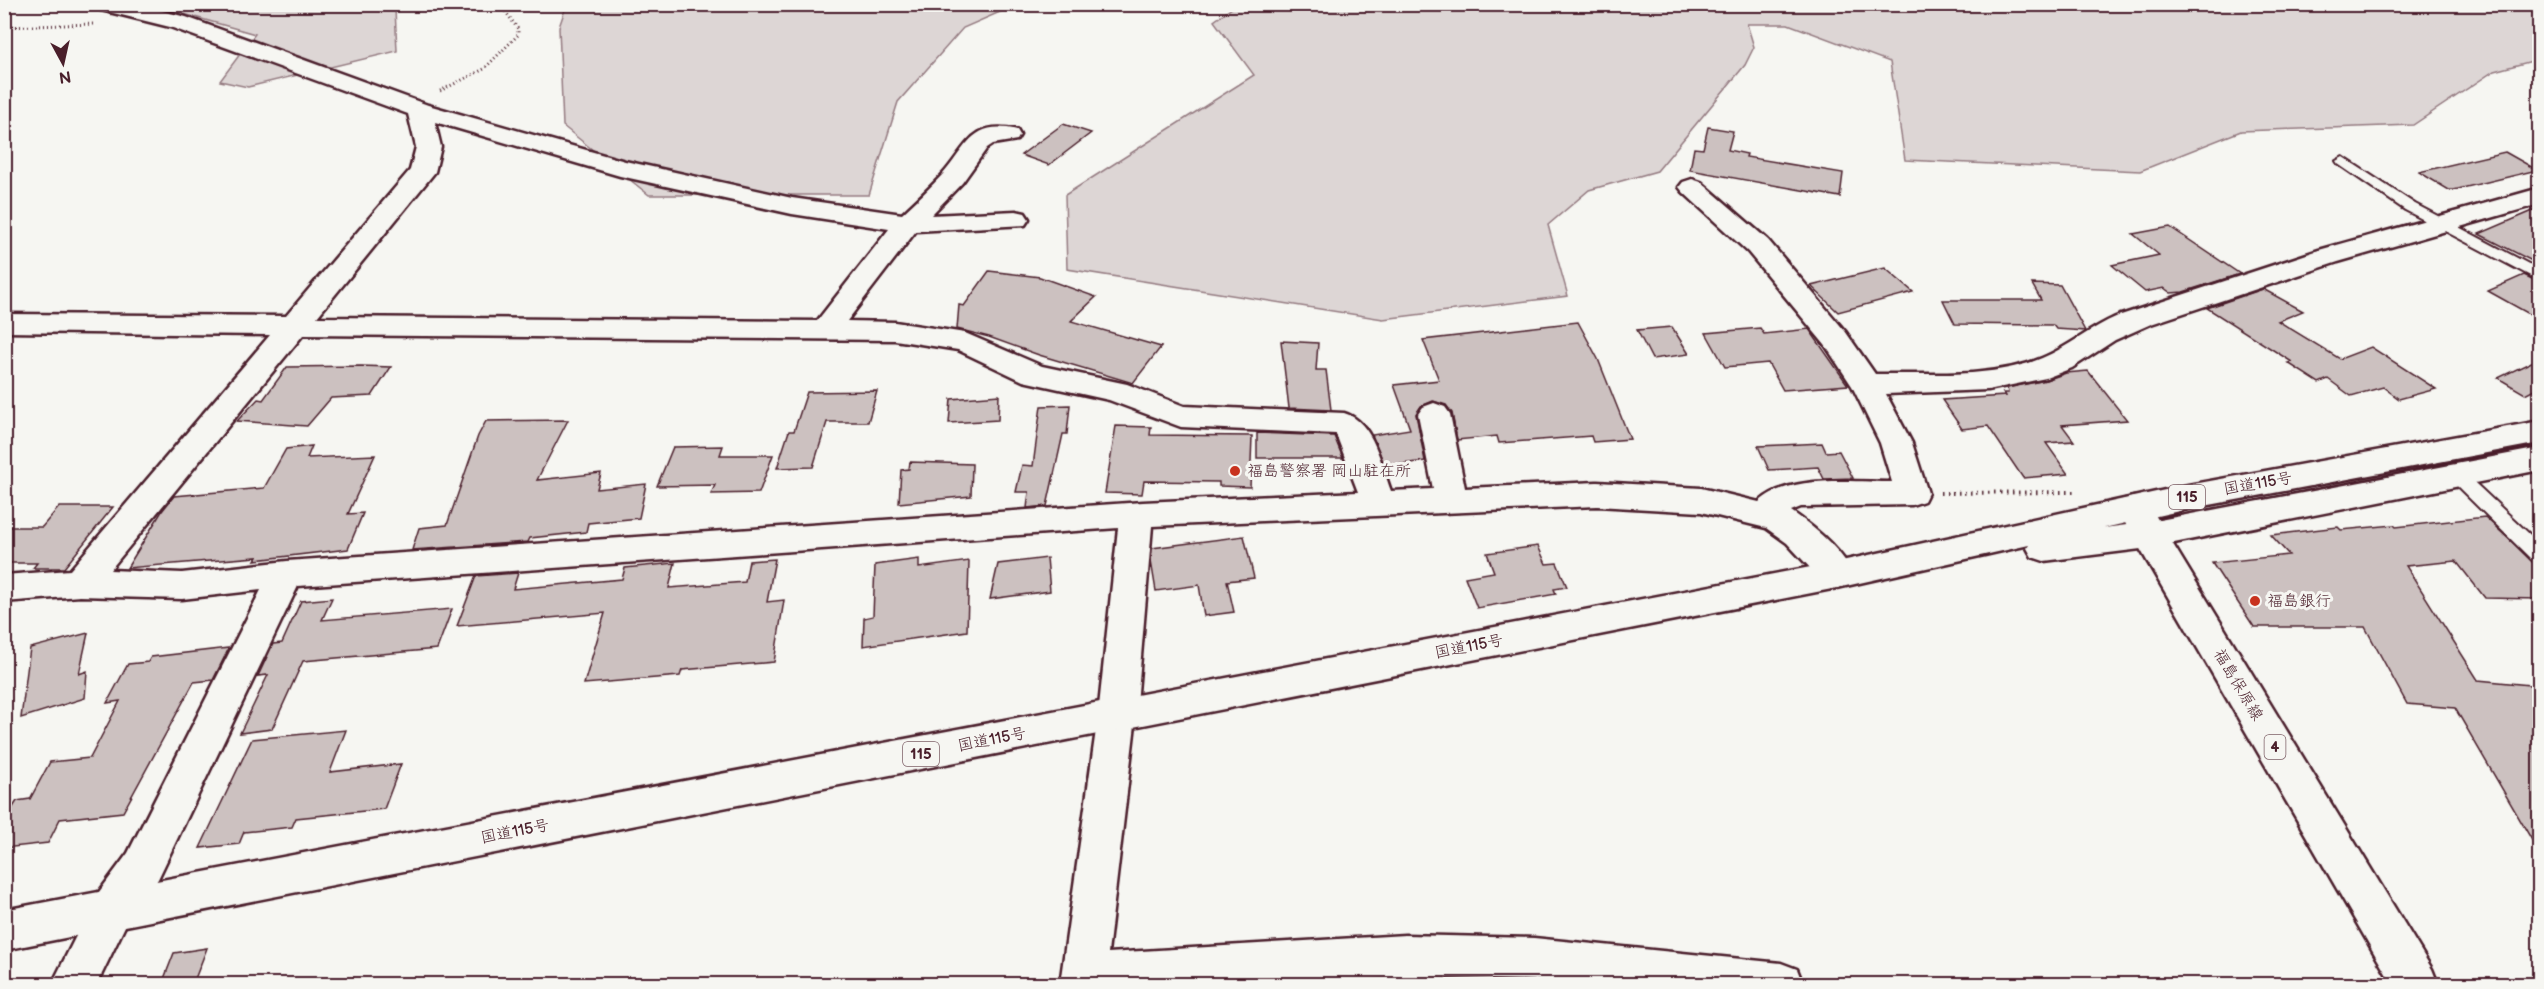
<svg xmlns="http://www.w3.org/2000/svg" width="2544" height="989" viewBox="0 0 2544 989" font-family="'Balsamiq Sans','Klee One',sans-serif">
	<rect width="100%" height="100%" fill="#f6f6f2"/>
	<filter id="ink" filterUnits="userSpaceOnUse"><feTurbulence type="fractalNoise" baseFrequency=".0167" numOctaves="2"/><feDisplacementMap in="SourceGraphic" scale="12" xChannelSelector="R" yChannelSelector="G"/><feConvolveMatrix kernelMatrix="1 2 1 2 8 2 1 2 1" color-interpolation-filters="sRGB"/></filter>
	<g filter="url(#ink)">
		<g fill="#ddd6d5" stroke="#947a80" stroke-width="1.5">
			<path d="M567,4l449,1 -53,23 -65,74 -29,93h-220l-86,-69 -4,-99z"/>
			<path d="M152,5h253l-10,4 2,42 -149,36 -28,-6 35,-47z"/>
			<path d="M1236,5l1303,-1 1,55 -46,12 -81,54 -172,6 -101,40 -235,-11 -15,-98 -102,-38h-41l7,23 -9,18 -88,106 -68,19 -41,35 20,71 -185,23 -316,-50 -2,-74 189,-120 -40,-54z"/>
		</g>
		<g fill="#ccc1c0" stroke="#4a1f2b" stroke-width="1.5">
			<path d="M1063,124l28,9 -42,32 -28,-10z"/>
			<path d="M1708,127l25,4 -5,19 19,4 -1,3 97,16 -3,24 -150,-27 4,-22 9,1z"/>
			<path d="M2505,152l32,18 -83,20h-5l-30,-18z"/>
			<path d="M2540,208v57l-61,-31z"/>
			<path d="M2170,227l70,47 -57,18 -12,1 -7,-5 -19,4 -33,-27 47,-10 -26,-21z"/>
			<path d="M1885,268l28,24 -75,20 -27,-26z"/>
			<path d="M989,271l51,6 56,20 -25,24 90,26 -28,36 -94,-28 -50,-18 -32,-8 2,-24 5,1z"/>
			<path d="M2524,275l16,8v37l-52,-29z"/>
			<path d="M2032,284l28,1 25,46 -29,-2 -3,-4 -98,-1 -12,-24h98z"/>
			<path d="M2263,289l40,22 -25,10 62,38 31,-12 65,42 -37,10 -16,-12 -32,9 -23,-17 -9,4 -31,-20 4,-1 -85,-54z"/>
			<path d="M1578,322l20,37 32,80 -37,3 -2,-6 -92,7 -2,-7 -40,4 -5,-27 -6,-8 -13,-4 -12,5 -5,8 9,47 -40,5 -13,-31 38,-6 -16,-44 45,-5 -16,-40z"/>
			<path d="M1672,327l17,27 -37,5 -15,-29z"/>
			<path d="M1760,328l4,6 45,-5 39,56 -65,5 -15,-27 -43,4 -19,-34z"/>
			<path d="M1281,341l37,2 -2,27h10l5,40 -42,-2z"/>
			<path d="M2540,358v28l-15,8 -27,-16z"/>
			<path d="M287,367l74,-1 30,1 -19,29 -41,2 -24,28 -70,-5 21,-22 5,1z"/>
			<path d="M2088,371l39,49 -65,5 12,16 -28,2 22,31 -45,4 -35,-52 -26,3 -20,-29 63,-4 -2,-3h5l-1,-5 39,-8 20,-7z"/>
			<path d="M877,391l-9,31h-41l-14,45 -36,1 12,-37h5l13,-39z"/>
			<path d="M999,395l-1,25 -49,3 2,-24z"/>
			<path d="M1070,405l-3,29h-4l-16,72 -20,2 2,-16h-13l6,-27 11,1 8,-60z"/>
			<path d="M568,420l-31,60 64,-7 -4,16 49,-5 -7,34 -51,5 -2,9 -56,6 -2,4 -116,8 7,-22 28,-3 31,-89 8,-15z"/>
			<path d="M1116,426l35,1 -1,8 102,1 -2,51 -31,-1v-4l-75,-1 -2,13 -37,-1z"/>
			<path d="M1257,433l77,3 9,22h-86z"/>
			<path d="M1822,443l4,9 13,-1 14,27 -29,1 -6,-12 -49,3 -11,-24z"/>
			<path d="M312,446l-5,12 68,-3 -27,59 15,-1 -15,36 -93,11 2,-3 -130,11 35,-57 12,-15 90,-8 22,-39z"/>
			<path d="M723,446l-3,9h53l-14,38 -48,1 4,-9 -58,1 16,-39z"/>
			<path d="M910,462l62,2 -1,32 -72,7 2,-33 8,-1z"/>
			<path d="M59,507h54l-49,61h-31l4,-5h-33v-36h38z"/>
			<path d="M2485,517l55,51v31l-55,-1 -29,-37 -50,5 72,114 62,6v168l-85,-146 -48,-4 -42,-77h-111l-42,-64 77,-8 -18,-20 67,-8 3,3 53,-5 2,2z"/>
			<path d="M1244,536l10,42 -27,3 7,31 -30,4 -5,-31 -43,6 -5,-30 1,-13z"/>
			<path d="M1538,546l8,18 11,-1 10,24 -13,2 2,5 -79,14 -12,-31 29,-5 -7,-19z"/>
			<path d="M1047,558l3,33 -60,8 8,-35z"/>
			<path d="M775,559l-8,43 17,-2 -10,62 -92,8 -2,6 -96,8 21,-71 -148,13 19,-50 42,-3 -5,16 109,-10 3,-11 50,-5 -6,25 76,-6 4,-21z"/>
			<path d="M919,559v9l50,-7 -2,70 -104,15 1,-28 9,-2 2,-51z"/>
			<path d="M332,598l-10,22 130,-11 -15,40 -134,12 -31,68 -32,4 28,-58 -10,1 15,-32 9,-1 19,-42z"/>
			<path d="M88,633l-9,41 8,-3 -2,27 -64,20 9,-70z"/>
			<path d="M229,648l-16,32 -19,2 -71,130 -63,7 -12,24 -44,5v-27l13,-20 13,-2 20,-37 40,-4 30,-57 -13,2 21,-39 20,-2 3,-5z"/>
			<path d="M346,730l-16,42 71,-8 -17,45 -88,9 -4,9 -48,5 -5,12 -39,4 52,-109z"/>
			<path d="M207,948l-14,36h-31l12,-31z"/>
		</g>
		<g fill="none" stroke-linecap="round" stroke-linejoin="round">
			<defs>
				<g id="lane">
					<path d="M2343,157l72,47 125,66v11l-135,-71 -67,-46 -2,-3z"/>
					<path d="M2455,468l6,2 79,74v19l-7,-2 -84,-83 -3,-4 3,-4z"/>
				</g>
				<path id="street" d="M95,4h39l52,13 242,88 197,56 167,37 110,16c14,-13 28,-26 41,-40 24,-27 29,-55 74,-44l3,5 -3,5 -24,4 -6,4 -25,35 -31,32 85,-4 9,2 4,6 -4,6 -109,6 -69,90 48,1 70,11 77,33 85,18 57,22 160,7c30,9 37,52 47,78l42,-2 -15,-75 5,-7 11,-4 11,4 5,7 15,74 132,-6 104,6 58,14c29,-28 95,-20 133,-20l-12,-39 -28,-57 -27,-41 -77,-93 -65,-60 -4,-5 4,-5 9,-3 9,3 67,58 77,91 30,43c54,-1 116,5 167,-16 27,-11 49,-31 76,-42l201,-66 221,-62v16l-202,58 -187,62 -36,16 -43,28 -26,10 -58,12 -102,4 26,49 16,50 -4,8 -12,4 -111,2 -10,4c23,16 50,38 63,64l-5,9 -12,4 -12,-4 -38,-41 -21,-15 -65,-16 -104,-6 -445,20 -16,190 -28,237 297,-18 129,3 247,25 16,6 6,15h-224l-45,-4 -129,-3 -121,7h-224l38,-268 20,-188 -820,58 -140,293 -32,45 -29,60h-45l44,-88 32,-43 133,-263 -79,9 -102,-3 -76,6v-27l66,-5 200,-235 -266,-3v-18l282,2 124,-146 6,-23 -8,-33 -238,-87 -73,-18zM435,122l185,54 172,38 97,15 -72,92 -500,-4 118,-145 6,-25zM303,335l592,5 63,10 65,31 86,19 72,27 155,7 22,58 -215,10 -856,59 -105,12 -72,-3z"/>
				<path id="primary" d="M2134,497l12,3 286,469 6,15h-46l-275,-475 5,-9z"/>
				<path id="highway" d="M2540,421v22l-352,66 -84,19 45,-6 391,-74v22l-391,78 -105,13 -12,-4 -5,-9 2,-3 -192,43 -1833,362v-40l1833,-348 351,-77z"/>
			</defs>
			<use href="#lane" stroke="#4a1f2b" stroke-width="4"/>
			<use href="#street" stroke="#4a1f2b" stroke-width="5"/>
			<use href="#primary" stroke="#4a1f2b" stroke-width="5"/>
			<use href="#highway" stroke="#4a1f2b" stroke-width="5"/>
			<g stroke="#4a1f2b" stroke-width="3" stroke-dasharray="1 3" stroke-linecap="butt">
				<path d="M4,27l89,-3"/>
				<path d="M440,91l44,-22 34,-34v-6l-18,-25"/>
			</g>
			<path stroke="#4a1f2b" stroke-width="4" stroke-dasharray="1.5 4.5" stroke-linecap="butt" d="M1940,493l137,-1"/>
			<use href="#lane" fill="#f6f6f2" fill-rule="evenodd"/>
			<use href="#street" fill="#f6f6f2" fill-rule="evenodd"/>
			<use href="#primary" fill="#f6f6f2" fill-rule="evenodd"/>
			<use href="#highway" fill="#f6f6f2" fill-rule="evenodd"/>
		</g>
	</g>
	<g fill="#c8321e" stroke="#f6f6f2" stroke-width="2">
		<circle cx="1235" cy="471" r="6"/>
		<circle cx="2255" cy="601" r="6"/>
	</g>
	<g text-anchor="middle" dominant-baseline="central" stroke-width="6" stroke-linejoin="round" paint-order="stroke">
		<g fill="#f6f6f2" stroke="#7e6067" stroke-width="1.5">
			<rect x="2169" y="485" width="36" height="24" rx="4.5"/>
			<rect x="2264.5" y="735" width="21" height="24" rx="4.5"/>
			<rect x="903" y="742" width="36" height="24" rx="4.5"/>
		</g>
		<g font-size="15" font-weight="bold" fill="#4a1f2b">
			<text x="2187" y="497">115</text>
			<text x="2275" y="747">4</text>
			<text x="921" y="754">115</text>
		</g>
		<g font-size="16" fill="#4a1f2b" stroke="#f6f6f2" text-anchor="start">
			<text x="1247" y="471">福島警察署 岡山駐在所</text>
			<text x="2267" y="601">福島銀行</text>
		</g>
		<g font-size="16" fill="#4a1f2b" stroke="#f6f6f2">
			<text transform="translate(2258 484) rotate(-10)">国道115号</text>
			<text transform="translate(1469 647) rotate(-11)">国道115号</text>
			<text transform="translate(2238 685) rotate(59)">福島保原線</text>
			<text transform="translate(992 740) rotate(-11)">国道115号</text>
			<text transform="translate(515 832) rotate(-11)">国道115号</text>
		</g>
	</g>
	<rect width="2544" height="989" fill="none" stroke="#f6f6f2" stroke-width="24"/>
	<rect x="12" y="12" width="2520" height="965" fill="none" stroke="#4a1f2b" stroke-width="2" filter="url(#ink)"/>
	<g transform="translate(63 63) rotate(172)" stroke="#f6f6f2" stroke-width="4.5" paint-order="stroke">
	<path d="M0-4.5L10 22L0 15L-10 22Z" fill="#4a1f2b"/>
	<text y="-9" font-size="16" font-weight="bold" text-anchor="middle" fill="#4a1f2b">N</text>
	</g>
</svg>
